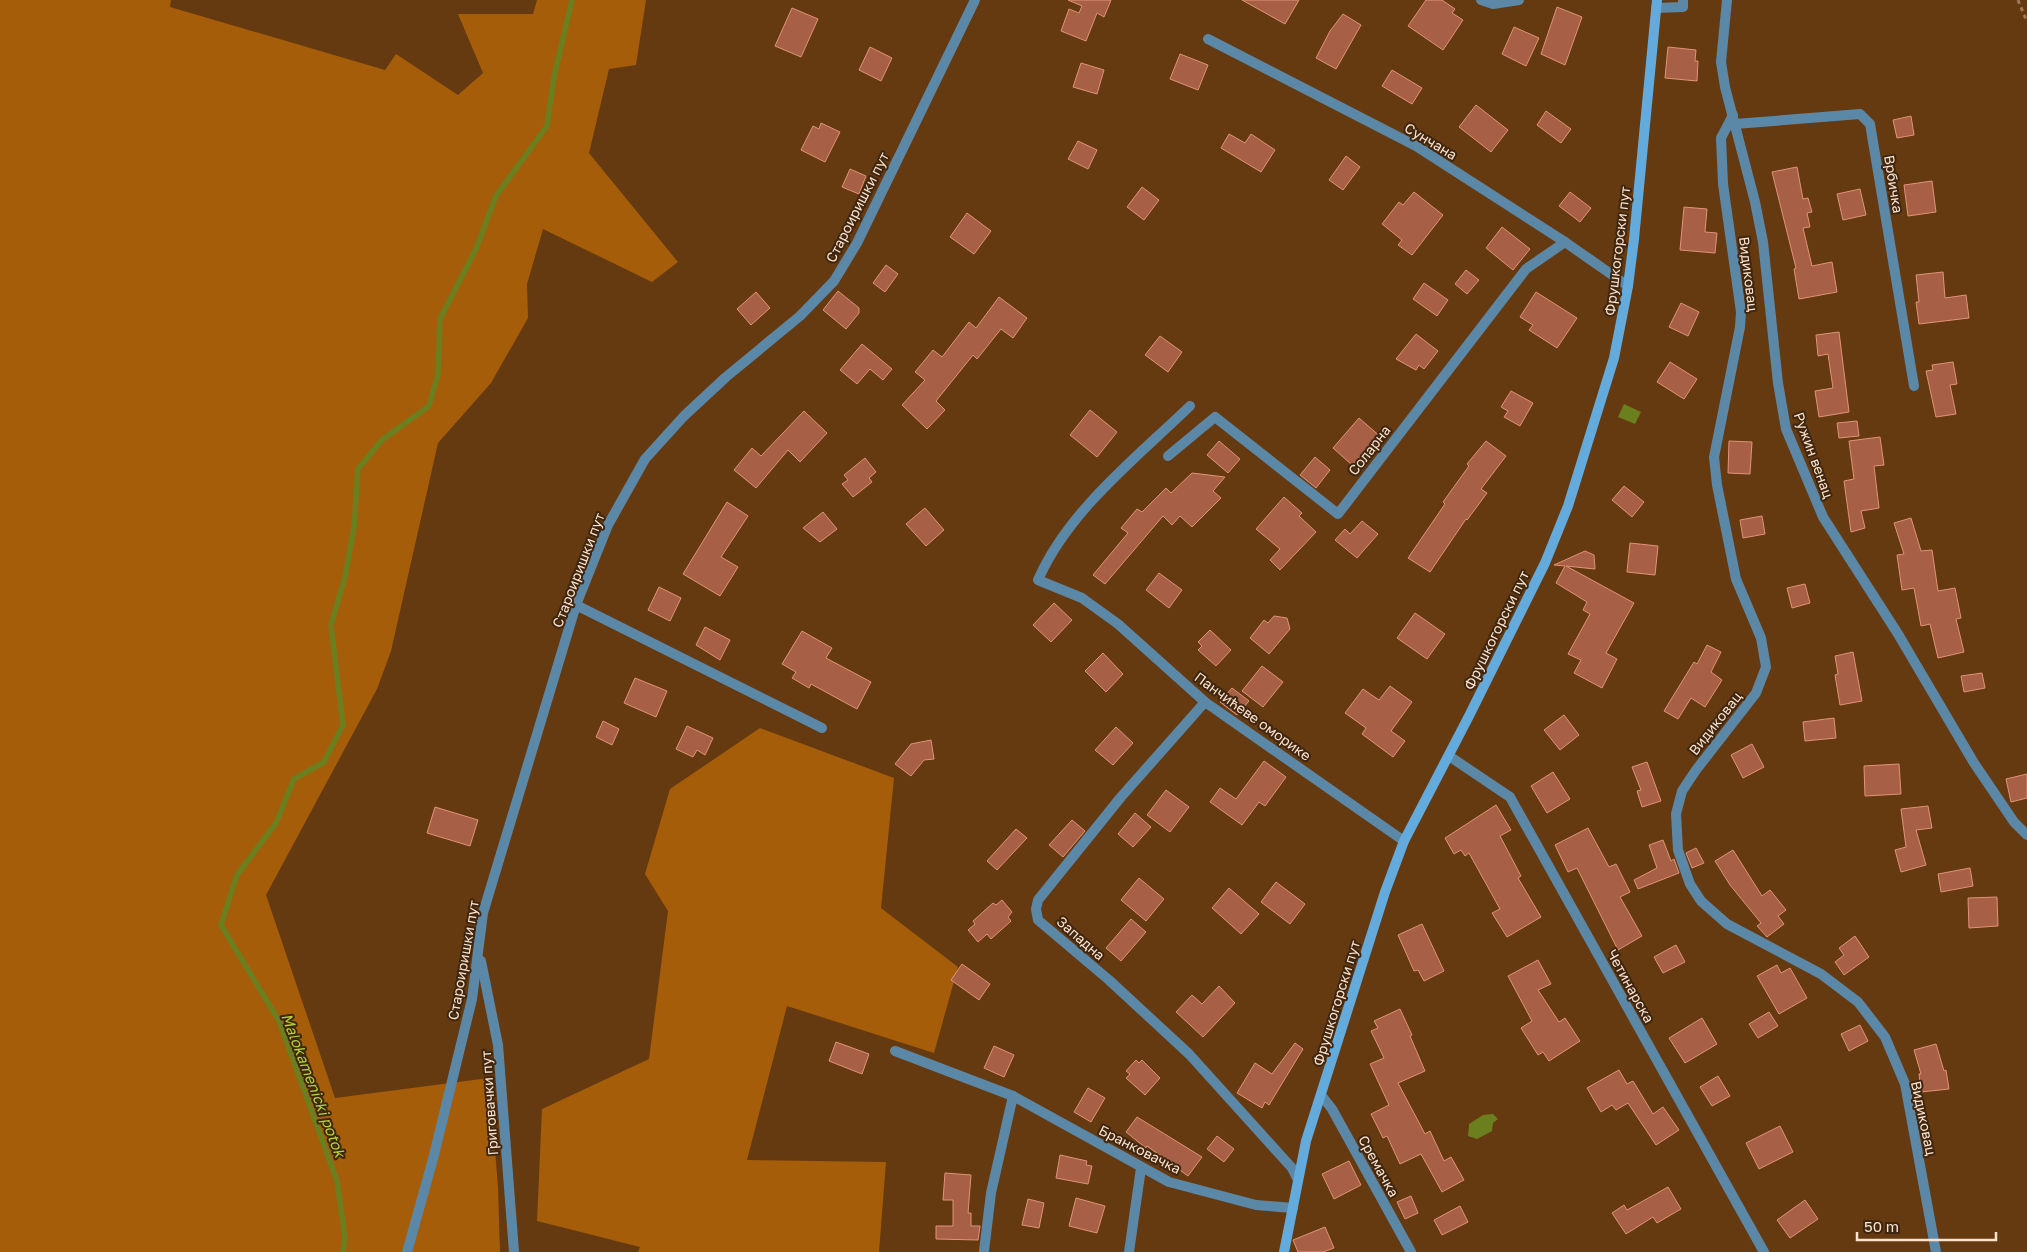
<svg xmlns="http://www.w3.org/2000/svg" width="2027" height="1252" viewBox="0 0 2027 1252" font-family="'Golos Text',sans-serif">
	<rect width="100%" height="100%" fill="#653a10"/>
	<g fill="#a55d09">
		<path d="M0,0h171l-1,7 215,63 11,-16 62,41 25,-22 -25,-59h75l4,-14h109l-10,65 -27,4 -20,84 89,109 -26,20 -109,-53 -16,55 1,34 -37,65 -53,60 -47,208 -14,38 -111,206 69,203 154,-20 9,109 2,65h-500z"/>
		<path d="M760,728l134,50 -13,130 77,59 -24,86 -147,-47 -40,154 139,2 -7,90h-241l2,-5 -103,-26 5,-112 107,-50 19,-148 -23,-37 25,-85z"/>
	</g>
	<g fill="#6c7f1e">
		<path d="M1624,404l17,8 -6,12 -17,-7z"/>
		<path d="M1493,1114l5,5 -5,4 -1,8 -15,8 -9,-3 1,-12 14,-9z"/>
	</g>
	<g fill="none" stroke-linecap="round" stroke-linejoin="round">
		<path stroke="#6c7f1e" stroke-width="5.5" d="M343,1252l2,-15 -8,-56 -58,-160 -58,-96 16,-50 39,-52 18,-44 30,-17 19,-37 -12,-100 14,-48 9,-50 4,-58 24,-29 47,-34 9,-32 2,-55 36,-70 20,-53 51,-70 7,-49 18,-77"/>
	</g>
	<g fill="#a76046" stroke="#e09378">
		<path d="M1068,0h43l-7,17 -7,-4 -11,28 -25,-10 8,-22 10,4 3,-7z"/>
		<path d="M1242,0h57l-14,24z"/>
		<path d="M1426,0h16l13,9 -3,4 11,7 -20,30 -35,-24z"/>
		<path d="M1557,7l25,10 -17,48 -24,-11z"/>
		<path d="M792,8l26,11 -17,38 -26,-11z"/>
		<path d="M1343,14l18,11 -25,44 -20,-11 14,-27z"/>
		<path d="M1514,27l25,11 -13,28 -24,-12z"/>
		<path d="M870,47l22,11 -11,23 -22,-11z"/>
		<path d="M1668,47l28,3 -1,11h3l-1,20 -32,-3z"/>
		<path d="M1180,54l28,11 -10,25 -28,-11z"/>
		<path d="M1081,63l23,7 -7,24 -24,-7z"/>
		<path d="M1392,70l30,18 -10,16 -30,-18z"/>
		<path d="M1476,105l32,25 -17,22 -32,-25z"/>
		<path d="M1546,111l25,18 -10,14 -24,-18z"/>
		<path d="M1911,116l3,19 -17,3 -4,-18z"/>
		<path d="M821,123l19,9 -15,30 -24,-12 12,-24 6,3z"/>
		<path d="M1229,134l16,9 6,-9 24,16 -14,22 -40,-24z"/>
		<path d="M1078,141l19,9 -9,19 -20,-10z"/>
		<path d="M1346,156l14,11 -17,23 -14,-10z"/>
		<path d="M1797,167l6,32 5,-1 4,14 -5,1 3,14 -7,1 9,38 20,-4 5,30 -38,7 -5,-30 2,-1 -24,-96z"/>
		<path d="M850,169l16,7 -7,18 -17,-7z"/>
		<path d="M1932,181l4,31 -28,4 -4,-31z"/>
		<path d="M1142,187l17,13 -15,20 -17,-13z"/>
		<path d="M1860,189l6,26 -23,5 -6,-26z"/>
		<path d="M1414,192l29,23 -31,40 -14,-10 4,-5 -20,-16 17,-22 4,3z"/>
		<path d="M1570,192l21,16 -11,14 -21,-16z"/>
		<path d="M1684,207l23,2 -2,23 12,1 -2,20 -35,-3z"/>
		<path d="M967,213l24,18 -17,23 -24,-17z"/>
		<path d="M1502,227l28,22 -17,21 -27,-22z"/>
		<path d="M886,265l12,9 -13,18 -12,-9z"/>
		<path d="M1466,270l13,10 -12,14 -12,-10z"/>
		<path d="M1943,272l2,26 21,-3 3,23 -50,6 -3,-22h3l-3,-27z"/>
		<path d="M1424,283l24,17 -11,16 -24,-17z"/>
		<path d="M838,291l21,17v5l-13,16 -23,-19z"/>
		<path d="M756,292l14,16 -19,17 -14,-16z"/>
		<path d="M1536,292l41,26 -20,30 -28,-18 4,-5 -13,-8z"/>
		<path d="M999,297l28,21 -14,20 -12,-9 -24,30 -4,-4 -37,46 9,9 -18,19 -25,-24 23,-25 -10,-8 18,-22 9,7 27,-35 7,6z"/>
		<path d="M1681,303l18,9 -11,24 -19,-9z"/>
		<path d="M1839,332l10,80 -30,5 -4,-26 18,-3 -5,-34 -10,2 -2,-21z"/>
		<path d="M1416,334l22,17 -14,18 -5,-4 -3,5 -20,-11z"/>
		<path d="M1160,336l22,16 -14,20 -23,-17z"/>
		<path d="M862,344l30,25 -9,11 -13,-11 -13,15 -17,-14z"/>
		<path d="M1670,362l27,17 -13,20 -27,-17z"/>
		<path d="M1953,362l4,22 -7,1 6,29 -20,3 -10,-46 7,-1 -1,-5z"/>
		<path d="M1511,391l22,12 -13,23 -16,-9 4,-6 -7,-4z"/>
		<path d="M1090,410l27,22 -20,25 -27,-22z"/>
		<path d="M804,411l23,22 -27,29 -12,-12 -32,38 -22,-18 18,-22 9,8z"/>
		<path d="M1359,418l23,20 -15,17 -3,-3 -12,13 -19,-17z"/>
		<path d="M1857,421l2,15 -20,2 -2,-15z"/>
		<path d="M1880,437l4,28 -10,1 5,42 -18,3 4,17 -14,4 -7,-51 10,-2 -5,-38z"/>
		<path d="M1219,441l21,18 -12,14 -21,-18z"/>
		<path d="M1486,441l20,15 -25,33 6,4 -20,27 -1,-1 -36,53 -22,-14 37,-54 -2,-2 26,-36 -2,-2z"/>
		<path d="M1729,441l23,1 -2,32 -22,-1z"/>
		<path d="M1315,457l15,13 -14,18 -16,-13z"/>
		<path d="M865,458l11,14 -7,6 3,4 -19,15 -11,-13 6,-4 -4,-5z"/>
		<path d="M1192,473l33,4 -12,14 8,7 -29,29 -12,-11 -8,9 -9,-9 -58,68 -12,-9 35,-42 -7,-5 16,-19 5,3 24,-24 5,5z"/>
		<path d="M1624,486l20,16 -12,15 -20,-17z"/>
		<path d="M1284,497l18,16 -3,3 17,16 -36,38 -10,-10 10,-11 -24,-20z"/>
		<path d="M727,502l21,14 -27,41 17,10 -18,29 -37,-22z"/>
		<path d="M925,508l19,22 -18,16 -20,-22z"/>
		<path d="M823,512l14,17 -17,13 -17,-14z"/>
		<path d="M1762,516l3,18 -22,4 -3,-18z"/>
		<path d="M1911,518l10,33 11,-1 6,41 17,-3 6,30 -5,1 8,33 -26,6 -8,-34 -9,2 -7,-38 -12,2 -5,-35 7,-1 -10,-31z"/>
		<path d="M1362,521l16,13 -21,24 -22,-18 10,-11 5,5z"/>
		<path d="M1630,543l28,3 -3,29 -28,-3z"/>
		<path d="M1585,551l9,4 1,14 -29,-3 68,37 -28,50 11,6 -15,29 -28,-15 7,-13 -13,-6 22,-40 -7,-4 4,-8 -31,-19 9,-17 -11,-1z"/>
		<path d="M1159,573l23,17 -13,18 -23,-18z"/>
		<path d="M1805,584l5,19 -18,5 -5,-20z"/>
		<path d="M659,587l22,11 -11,23 -22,-11z"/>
		<path d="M1054,603l18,17 -21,22 -18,-17z"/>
		<path d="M1415,613l30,21 -18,25 -30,-21z"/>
		<path d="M1274,616l13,2 3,11 -21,25 -19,-16 14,-18 4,3z"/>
		<path d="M705,627l25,13 -10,20 -24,-15z"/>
		<path d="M1210,630l21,20 -15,16 -18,-16 4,-4 -4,-4z"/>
		<path d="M802,631l30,17 -6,10 45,24 -14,27 -46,-25 -2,4 -17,-10 4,-6 -14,-8z"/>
		<path d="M1707,645l14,7 -10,20 11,8 -17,27 -14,-9 -13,21 -14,-8 30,-49 3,2z"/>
		<path d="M1853,652l9,49 -22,4 -5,-30 3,-1 -3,-18z"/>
		<path d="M1103,653l20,21 -17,18 -21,-21z"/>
		<path d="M1262,666l21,16 -20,25 -21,-16z"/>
		<path d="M1982,673l3,15 -21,4 -3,-16z"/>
		<path d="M635,678l32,13 -11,26 -32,-14z"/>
		<path d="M1390,686l22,16 -21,29 14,10 -12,16 -31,-23 4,-6 -21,-15 18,-24 16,11z"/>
		<path d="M1232,688l17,13 -12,14 -17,-13z"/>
		<path d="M1564,715l15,20 -19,15 -16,-20z"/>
		<path d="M1834,718l2,20 -31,3 -2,-19z"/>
		<path d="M603,721l16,8 -7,16 -16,-8z"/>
		<path d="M687,726l26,12 -8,17 -8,-5 -4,7 -17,-8z"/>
		<path d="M1116,727l17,16 -20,22 -18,-15z"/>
		<path d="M931,740l3,19 -10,1 -13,16 -16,-12 16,-20z"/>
		<path d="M1752,744l12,23 -21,11 -12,-23z"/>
		<path d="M1264,761l22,16 -21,29 -6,-4 -17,23 -32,-23 10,-14 16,11z"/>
		<path d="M1647,762l14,39 -19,6 -5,-16 4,-1 -9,-23z"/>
		<path d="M1899,764l2,30 -36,2 -1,-30z"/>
		<path d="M1553,772l17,27 -23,14 -16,-27z"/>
		<path d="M2027,774v24l-16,4 -5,-23z"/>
		<path d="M1166,790l23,17 -19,25 -23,-17z"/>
		<path d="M1496,805l15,25 -11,6 21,40 -3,2 23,39 -34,20 -15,-24 8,-4 -31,-56 -4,3 -4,-6 -7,4 -9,-16z"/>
		<path d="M1928,806l4,22 -16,2 10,35 -25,7 -6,-22 11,-3 -5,-38z"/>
		<path d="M435,807l43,13 -8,26 -43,-13z"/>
		<path d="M1135,813l16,14 -18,20 -15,-13z"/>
		<path d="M1072,820l13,11 -22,26 -14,-12z"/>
		<path d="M1588,828l21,39 7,-3 14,28 -10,5 22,39 -24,14 -41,-82 -9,4 -13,-27z"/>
		<path d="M1016,829l11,9 -30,32 -10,-9z"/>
		<path d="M1663,840l8,21 3,-2 5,14 -41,16 -4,-9 23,-12 -8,-23z"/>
		<path d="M1696,848l8,15 -12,5 -6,-15z"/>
		<path d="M1733,850l29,46 8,-6 16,20 -8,6 6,8 -17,13 -10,-11 4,-3 -31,-38 -15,-24z"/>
		<path d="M1970,868l3,18 -32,6 -3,-18z"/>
		<path d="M1139,878l25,21 -18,22 -25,-21z"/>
		<path d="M1276,882l29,22 -15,20 -29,-22z"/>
		<path d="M1229,888l30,26 -18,20 -29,-26z"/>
		<path d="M1997,897l1,29 -29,2 -1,-30z"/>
		<path d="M1002,900l10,12 -4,5 3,4 -20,18 -4,-5 -9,8 -10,-12 7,-6 -2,-3 20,-18 3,2z"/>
		<path d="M1131,919l15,13 -25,29 -15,-13z"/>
		<path d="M1422,924l22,47 -20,10 -6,-11 -4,1 -16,-36z"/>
		<path d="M1855,936l14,21 -25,18 -9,-13 9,-7 -5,-7z"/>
		<path d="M1676,945l9,17 -22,11 -9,-16z"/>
		<path d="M1538,960l13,24 -13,6 21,32 6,-4 15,23 -31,20 -6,-9 -5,3 -17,-27 11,-7 -24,-45z"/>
		<path d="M962,964l28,20 -11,16 -28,-20z"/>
		<path d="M1777,965l4,8 9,-5 17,30 -28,16 -22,-38z"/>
		<path d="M1219,986l16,17 -32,34 -27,-25 16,-17 10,9z"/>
		<path d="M1400,1009l12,26 -2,1 15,35 -27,12 27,51 5,-3 14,30 7,-4 13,23 -22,12 -21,-38 -21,10 -13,-28 -4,2 -12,-24 18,-9 -19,-41 14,-6 -13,-27 7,-3 -4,-7z"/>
		<path d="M1769,1012l9,14 -20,12 -9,-14z"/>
		<path d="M1702,1018l15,26 -32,19 -16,-25z"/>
		<path d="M1860,1025l8,16 -19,10 -8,-17z"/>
		<path d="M836,1042l33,12 -7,20 -33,-13z"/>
		<path d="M1295,1043l8,6 -34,56 -4,-3 -3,6 -25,-15 18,-30 17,11z"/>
		<path d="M1936,1044l8,27 2,-1 3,19 -28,3 -2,-18h2l-7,-24z"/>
		<path d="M994,1046l20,9 -10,22 -20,-9z"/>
		<path d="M1136,1060l3,3 3,-3 18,18 -15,17 -19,-17 4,-4 -4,-3z"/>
		<path d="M1619,1070l8,14 6,-3 20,33 10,-7 16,23 -23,15 -28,-42 -12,7 -4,-5 -11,7 -14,-24z"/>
		<path d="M1718,1076l12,20 -18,10 -12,-19z"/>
		<path d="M1088,1088l17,10 -14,24 -17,-10z"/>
		<path d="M1137,1117l65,40 -14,19 -41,-30 -1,2 -20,-16z"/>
		<path d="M1780,1126l13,26 -34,17 -13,-26z"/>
		<path d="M1217,1136l17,13 -10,13 -17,-13z"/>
		<path d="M1060,1155l27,6 -1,4 6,1 -4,18 -32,-6z"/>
		<path d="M1349,1161l12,24 -27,14 -12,-25z"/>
		<path d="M945,1173l26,2 -3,38h3v13h9l-2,14 -42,-1v-13h17v-26h-10z"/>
		<path d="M1668,1187l13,22 -24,14 -4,-6 -27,17 -14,-21 12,-8 3,5z"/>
		<path d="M1411,1196l7,17 -13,6 -8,-17z"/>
		<path d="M1076,1198l29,8 -8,27 -28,-7z"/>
		<path d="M1028,1199l16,4 -5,25 -17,-3z"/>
		<path d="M1805,1200l13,19 -28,19 -13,-18z"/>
		<path d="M1460,1206l8,16 -26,13 -8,-15z"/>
		<path d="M1325,1227l9,21 -11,4h-25l-5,-12z"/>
	</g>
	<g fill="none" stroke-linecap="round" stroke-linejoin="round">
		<path stroke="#9e7a58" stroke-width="3" stroke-dasharray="4 4" stroke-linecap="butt" d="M2018,0l9,22"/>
		<g stroke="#5c88a7" stroke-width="10">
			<path d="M1481,0l12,4 26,-4"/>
			<path d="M1727,0l-6,62 4,25 30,115 8,40 15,141 8,46 37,88 75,117 76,129 40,59 13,13"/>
			<path d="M1656,8l27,-1v-7"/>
			<path d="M1208,39l208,107 149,96 63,44"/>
			<path d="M1733,115l-12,23 2,46 18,128 -1,15 -26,130 3,28 19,94 25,59 5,29 -10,26 -60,77 -14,21 -6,23 2,36 12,34 11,17 26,23 94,50 37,28 27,35 20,47 31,168"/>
			<path d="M1735,124l125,-10 10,10 44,262"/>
			<path d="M1190,406c-54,52 -122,105 -152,174l44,18 36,26 87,78 199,139"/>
			<path d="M1168,456l47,-39 123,97 188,-245 39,-27"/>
			<path d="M576,605l246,123"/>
			<path d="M1205,702l-84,95 -83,103 -2,9 2,11 71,60 80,74 103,114 6,12"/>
			<path d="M1449,756l61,41 254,455"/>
			<path d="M481,961l17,84 16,207"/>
			<path d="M895,1051l118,45 156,86 87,23 37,3"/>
			<path d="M1321,1095l11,14 79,143"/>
			<path d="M984,1251l7,-58 22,-97"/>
			<path d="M407,1252l26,-93 39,-160 11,-86 93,-308 32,-80 37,-66 39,-43 42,-39 74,-61 34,-35 23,-38 118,-243"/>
			<path d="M1129,1252l12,-84"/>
		</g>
		<path stroke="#63abdd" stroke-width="10" d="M1284,1252l22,-111 79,-249 19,-51 65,-125 76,-153 23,-57 46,-148 14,-72 6,-47 23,-239"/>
	</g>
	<g text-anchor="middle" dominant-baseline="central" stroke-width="4" stroke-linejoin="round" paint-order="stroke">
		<g font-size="14" fill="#fde3ce" stroke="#3e2610">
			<text transform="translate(1431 141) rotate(31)">Сунчана</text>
			<text transform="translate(1894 184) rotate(81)">Врбичка</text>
			<text transform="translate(857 207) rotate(-63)">Староиришки пут</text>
			<text transform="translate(1617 251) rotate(-83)">Фрушкогорски пут</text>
			<text transform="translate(1749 274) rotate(83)">Видиковац</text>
			<text transform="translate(1369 450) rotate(-52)">Соларна</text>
			<text transform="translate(1814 455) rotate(70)">Ружин венац</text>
			<text transform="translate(578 570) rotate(-69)">Староиришки пут</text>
			<text transform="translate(1496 630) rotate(-64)">Фрушкогорски пут</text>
			<text transform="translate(1253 716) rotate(36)">Панчићеве оморике</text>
			<text transform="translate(1715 723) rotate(-52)">Видиковац</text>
			<text transform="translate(1081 938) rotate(41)">Западна</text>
			<text transform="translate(463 960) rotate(-80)">Староиришки пут</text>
			<text transform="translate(1631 986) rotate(61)">Четинарска</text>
			<text transform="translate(1336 1003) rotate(-73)">Фрушкогорски пут</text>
			<text transform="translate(489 1103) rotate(-94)">Григовачки пут</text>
			<text transform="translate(1924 1118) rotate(78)">Видиковац</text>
			<text transform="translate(1140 1149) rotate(27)">Бранковачка</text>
			<text transform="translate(1379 1166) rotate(61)">Сремачка</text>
		</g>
		<g font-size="15" font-style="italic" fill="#b4d430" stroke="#3e2610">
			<text transform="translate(314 1085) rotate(69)">Malokamenicki potok</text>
		</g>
	</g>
	<path d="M1857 1232v8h139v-8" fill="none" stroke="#fde3ce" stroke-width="2.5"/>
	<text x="1864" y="1232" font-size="15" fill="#fde3ce" stroke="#3e2610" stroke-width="4" paint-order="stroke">50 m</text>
</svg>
